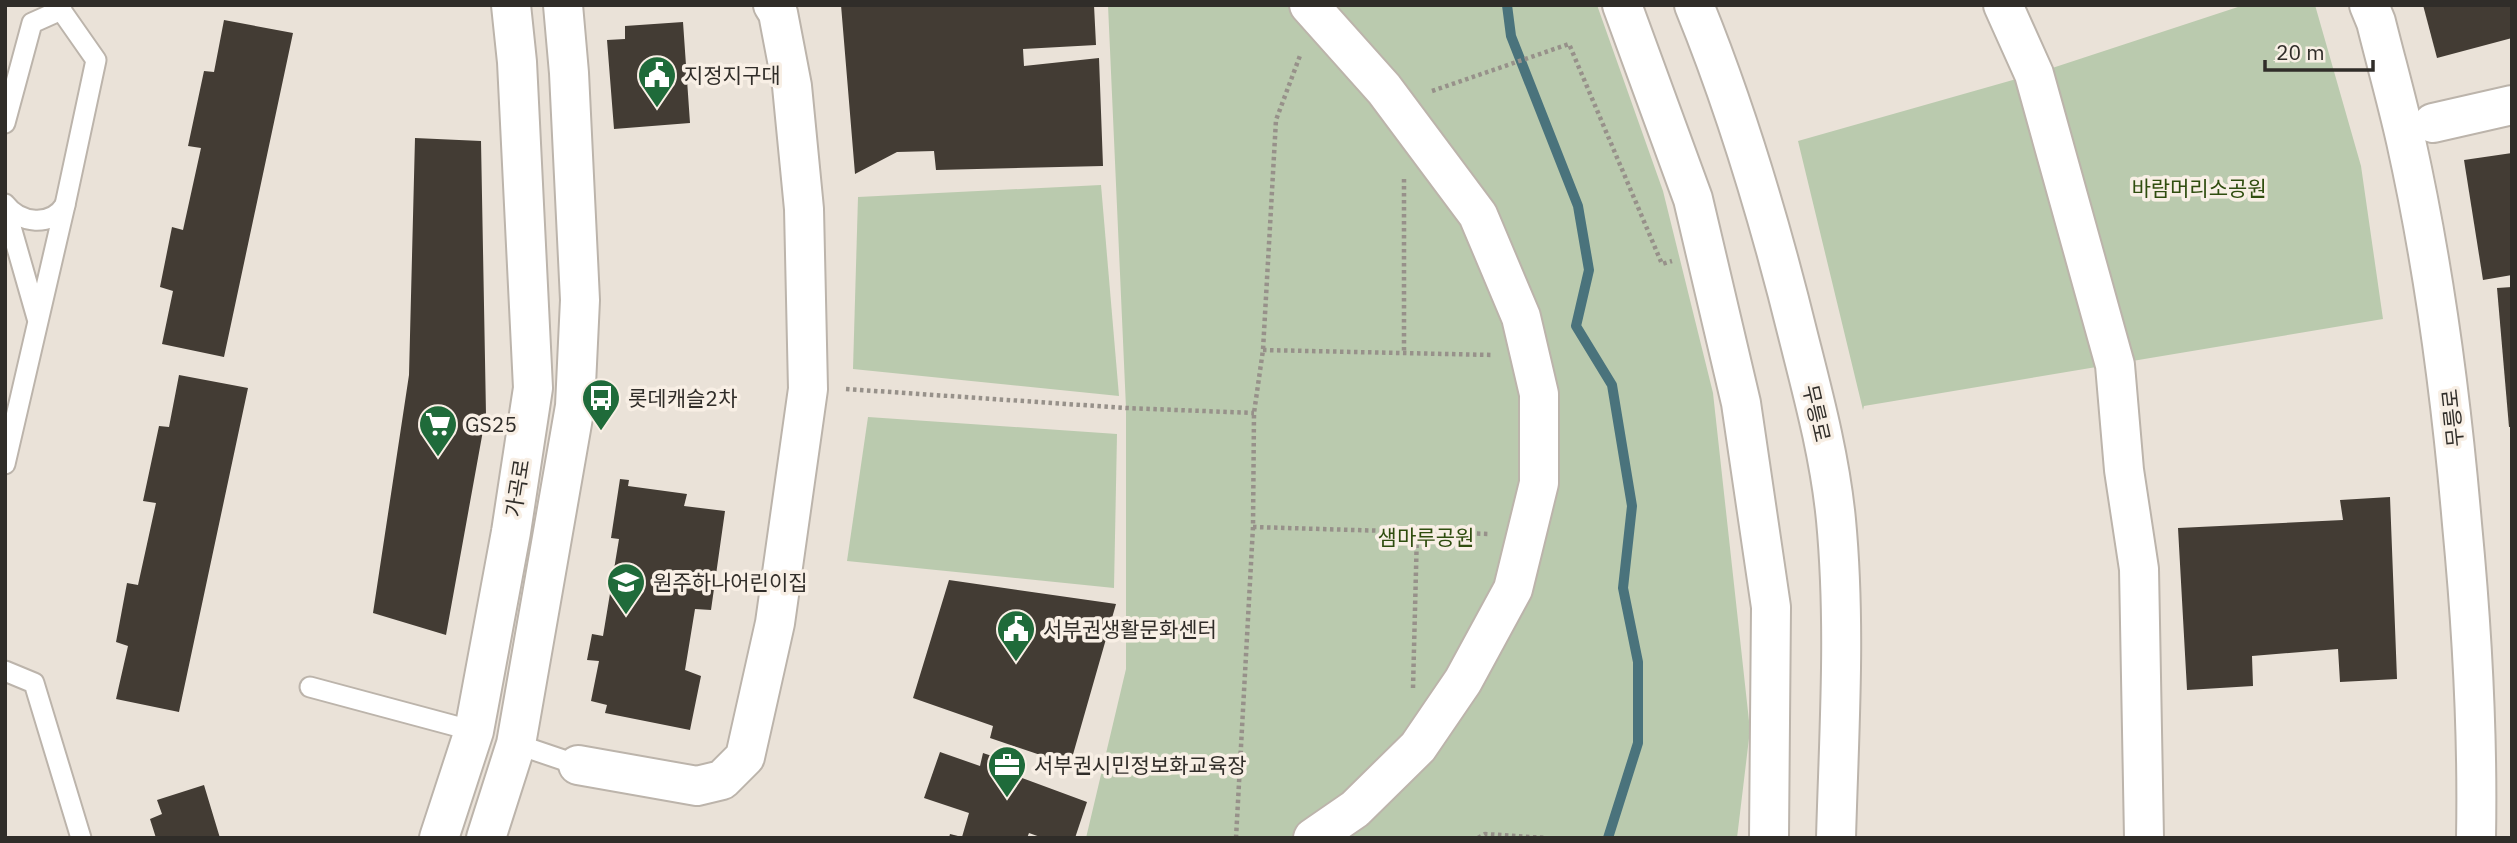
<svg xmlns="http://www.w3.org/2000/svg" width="2517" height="843" viewBox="0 0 2517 843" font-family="'IBM Plex Sans','Noto Sans KR',sans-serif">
	<rect width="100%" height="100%" fill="#eae2d8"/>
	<g fill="#bacaae">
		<path d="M1108,5h489l66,186 50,202 37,337 -13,108h-651l40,-169v-261z"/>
		<path d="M2244,5h71l46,161 22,153 -519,87 -1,4 -65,-269 236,-67z"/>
		<path d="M1101,185l18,211 -266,-27 5,-172z"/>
		<path d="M868,417l249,17 -3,154 -267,-27z"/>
	</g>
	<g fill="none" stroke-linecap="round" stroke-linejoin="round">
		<path stroke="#4a737c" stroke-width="10" d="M1507,5l4,31 67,170 11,64 -13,56 36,59 20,121 -9,82 15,74v81l-30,95"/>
	</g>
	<g fill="#433c34">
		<path d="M841,5h253l2,40 -73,4 1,17 75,-8 4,108 -167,4 -2,-19 -37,1 -42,22z"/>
		<path d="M2423,5h89v33l-75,20z"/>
		<path d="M224,20l69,13 -69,324 -62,-13 11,-53 -13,-4 12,-60 11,3 18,-82 -13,-2 16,-75 10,1z"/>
		<path d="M683,22l7,101 -76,6 -7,-89 18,-1v-13z"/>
		<path d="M415,138l66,3 5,273 -40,221 -73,-22 36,-238z"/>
		<path d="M2512,153v122l-29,5 -19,-120z"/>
		<path d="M2512,287v140h-3l-12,-139z"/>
		<path d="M179,375l69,13 -69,324 -63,-13 12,-53 -12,-4 11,-59 11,2 18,-82 -13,-2 16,-75 10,1z"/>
		<path d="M620,479l9,1 -1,6 59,8 -3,12 41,5 -14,99 -16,-1 -10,61 16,6 -11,54 -85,-17 2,-8 -16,-4 8,-40 -12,-1 5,-26 11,2 16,-97 -8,-1z"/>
		<path d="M2390,497l7,182 -57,3 -2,-33 -86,7 1,30 -66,4 -9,-162 165,-8 -3,-20z"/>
		<path d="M949,580l167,24 -46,161 -80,-27 3,-12 -80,-28z"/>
		<path d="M940,752l40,14 3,-13 30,10 -2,11 76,28 -12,36h-32l-14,-5 -2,5h-78l1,-4 12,3 7,-24 -45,-15z"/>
		<path d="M204,785l16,53h-64l-6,-19 12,-5 -5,-14z"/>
	</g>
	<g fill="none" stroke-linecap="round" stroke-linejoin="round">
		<defs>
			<g id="lane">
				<path d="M5,123l27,-100 29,-13"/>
				<path d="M5,204c15,20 46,23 60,1"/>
				<path d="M5,206l32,112"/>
				<path d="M5,464l60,-259 31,-145 -35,-50 1,-5"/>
				<path d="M5,671l29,12 47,155"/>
				<path d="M310,687l164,44"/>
				<path d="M516,744l62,21"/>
			</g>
			<g id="street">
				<path d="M1309,5l75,84 94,126 43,102 18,77v89l-26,106 -50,92 -45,66 -63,62 -42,29"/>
				<path d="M1622,5l71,194 48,204 30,204 -2,231"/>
				<path d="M1694,5c44,108 77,220 105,334 15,59 31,119 37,181 10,106 3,212 0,318"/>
				<path d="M2003,5l31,69 81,291 9,105 15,99 5,269"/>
				<path d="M2369,5l7,17c10,40 21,79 30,119 28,126 45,254 56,383 10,104 16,209 14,314"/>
				<path d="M2433,123l79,-18"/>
				<path d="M578,765l119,21 25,-6 23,-23 30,-134 33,-234 -4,-180 -12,-123 -14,-73 -5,-8"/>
			</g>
			<g id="secondary">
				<path d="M439,838l35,-107 37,-199 22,-144 -16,-326 -6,-57"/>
				<path d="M486,838l30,-94 59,-338 5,-106 -11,-227 -6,-68"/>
			</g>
		</defs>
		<use href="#lane" stroke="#bcb4ab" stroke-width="23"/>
		<use href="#street" stroke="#bcb4ab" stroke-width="42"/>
		<use href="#secondary" stroke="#bcb4ab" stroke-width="42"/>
		<g stroke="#97918a" stroke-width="4.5" stroke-dasharray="3.5 3.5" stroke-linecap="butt">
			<path d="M1432,91l137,-47 93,220 10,-3"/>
			<path d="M1404,179v174"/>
			<path d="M1263,350l230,5"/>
			<path d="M846,389l280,19 128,5"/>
			<path d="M1253,527l237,7"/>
			<path d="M1413,688l4,-157"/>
			<path d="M1236,838l17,-311 1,-114 9,-63 13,-230 25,-67"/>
			<path d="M1478,838l7,-4 61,4"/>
		</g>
		<use href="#lane" stroke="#fff" stroke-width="19"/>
		<use href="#street" stroke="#fff" stroke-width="38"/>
		<use href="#secondary" stroke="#fff" stroke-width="38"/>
	</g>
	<defs>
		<symbol id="civic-pin" viewBox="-11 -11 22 30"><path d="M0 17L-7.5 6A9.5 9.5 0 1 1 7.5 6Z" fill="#1f6b3a" stroke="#f8efe5"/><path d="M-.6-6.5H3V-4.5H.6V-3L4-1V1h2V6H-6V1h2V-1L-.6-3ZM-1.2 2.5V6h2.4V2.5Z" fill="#fff"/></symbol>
		<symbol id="bus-pin" viewBox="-11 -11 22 30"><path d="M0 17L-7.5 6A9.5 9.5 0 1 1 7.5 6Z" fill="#1f6b3a" stroke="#f8efe5"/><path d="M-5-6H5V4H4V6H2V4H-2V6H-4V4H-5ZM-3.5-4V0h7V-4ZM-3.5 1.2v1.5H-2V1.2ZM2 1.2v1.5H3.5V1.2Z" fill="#fff"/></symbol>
		<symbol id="supermarket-pin" viewBox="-11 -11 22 30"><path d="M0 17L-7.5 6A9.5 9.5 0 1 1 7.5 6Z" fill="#1f6b3a" stroke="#f8efe5"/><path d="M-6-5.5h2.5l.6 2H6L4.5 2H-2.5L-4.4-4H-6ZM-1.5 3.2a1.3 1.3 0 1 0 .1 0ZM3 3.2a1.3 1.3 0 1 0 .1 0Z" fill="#fff"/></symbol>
		<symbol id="school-pin" viewBox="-11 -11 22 30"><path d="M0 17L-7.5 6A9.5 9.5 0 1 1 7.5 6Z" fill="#1f6b3a" stroke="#f8efe5"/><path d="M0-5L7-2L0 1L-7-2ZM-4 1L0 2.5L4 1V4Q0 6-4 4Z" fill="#fff"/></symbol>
		<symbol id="office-pin" viewBox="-11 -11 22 30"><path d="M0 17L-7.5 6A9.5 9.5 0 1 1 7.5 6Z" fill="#1f6b3a" stroke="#f8efe5"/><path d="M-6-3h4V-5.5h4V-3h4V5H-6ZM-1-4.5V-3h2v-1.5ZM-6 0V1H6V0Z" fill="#fff"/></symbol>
	</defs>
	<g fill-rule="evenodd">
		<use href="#civic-pin" x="635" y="53" width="44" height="60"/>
		<use href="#bus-pin" x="579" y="376" width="44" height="60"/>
		<use href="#supermarket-pin" x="416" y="402" width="44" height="60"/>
		<use href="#school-pin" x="604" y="560" width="44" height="60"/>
		<use href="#civic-pin" x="994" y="607" width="44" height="60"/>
		<use href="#office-pin" x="985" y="743" width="44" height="60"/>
	</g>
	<g text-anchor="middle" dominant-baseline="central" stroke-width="7" stroke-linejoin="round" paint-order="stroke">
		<g font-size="21" fill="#302d29" stroke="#f8efe5" text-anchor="start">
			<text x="684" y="75">지정지구대</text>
			<text x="628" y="398">롯데캐슬2차</text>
			<text x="465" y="424">GS25</text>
			<text x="653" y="582">원주하나어린이집</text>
			<text x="1043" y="629">서부권생활문화센터</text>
			<text x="1034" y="765">서부권시민정보화교육장</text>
		</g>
		<g font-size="21" fill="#2f4d0f" stroke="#f8efe5">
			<text x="2199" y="188">바람머리소공원</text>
			<text x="1426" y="537">샘마루공원</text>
		</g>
		<g font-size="21" fill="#302d29" stroke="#f8efe5">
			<text transform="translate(1817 413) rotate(77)">무릉로</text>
			<text transform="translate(2452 418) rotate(-96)">무릉로</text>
			<text transform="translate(517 488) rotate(-81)">가곡로</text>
		</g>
	</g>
	<rect width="2517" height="843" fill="none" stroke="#302d29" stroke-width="14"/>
	<path d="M2265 60v10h108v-10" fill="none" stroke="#302d29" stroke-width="3.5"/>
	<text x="2276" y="60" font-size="21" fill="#302d29" stroke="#f8efe5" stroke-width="5" paint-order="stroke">20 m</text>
</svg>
